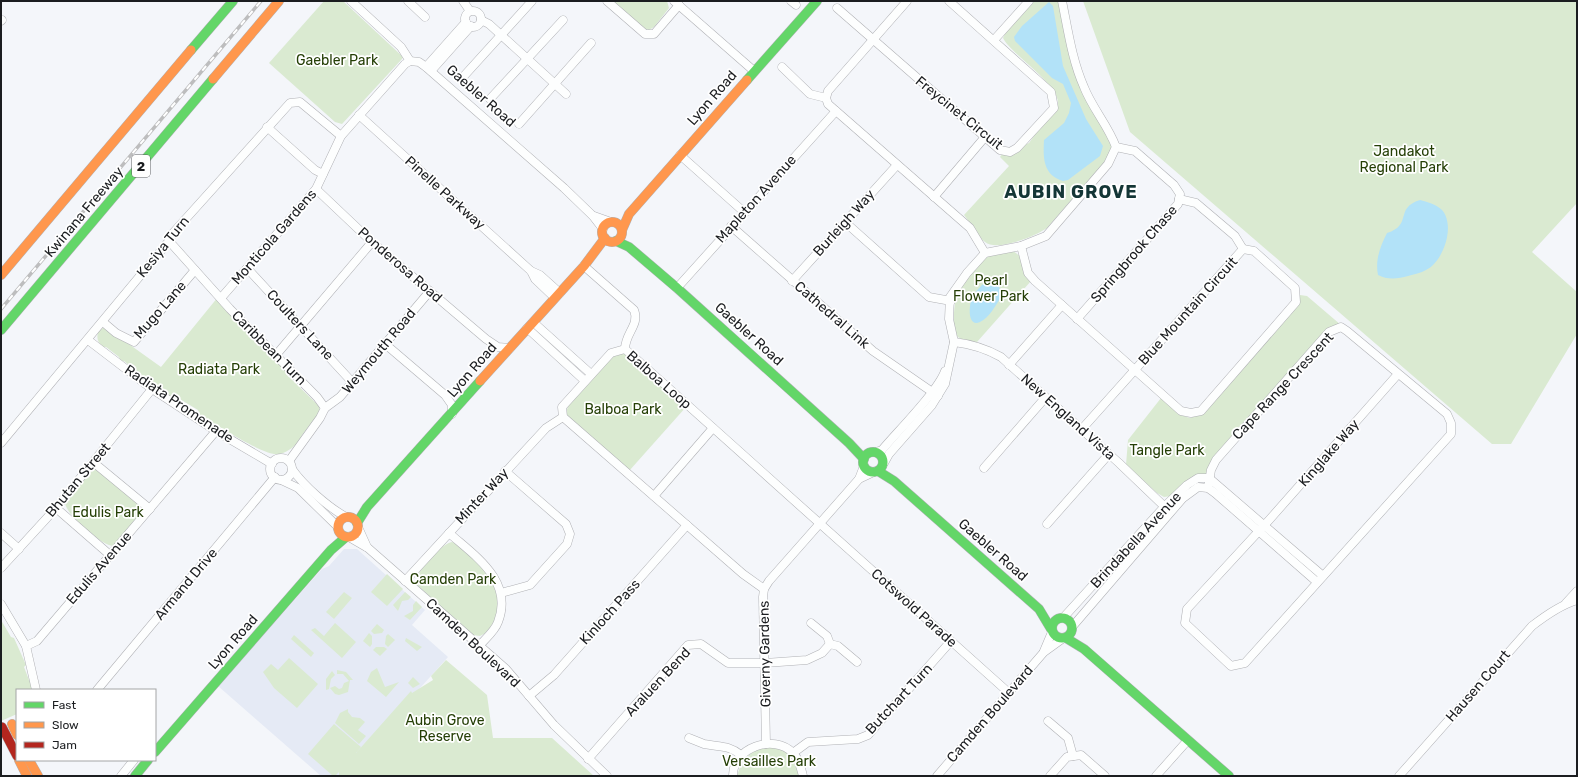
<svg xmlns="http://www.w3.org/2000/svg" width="1578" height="777" viewBox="0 0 1578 777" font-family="Rubik,sans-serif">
	<rect width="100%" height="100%" fill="#f4f6fa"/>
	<path fill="#e5eaf5" d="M344,549h13l68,61 -13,15 36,32 -107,119h-20l-103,-90 104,-117 7,-3z"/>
	<g fill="#daead1">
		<path d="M324,1h19l60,56 -1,2 -60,65 -7,-2 -66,-59z"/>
		<path d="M612,1h55l2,7 -15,19 -5,3 -6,-2z"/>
		<path d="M1033,1h26l20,82 33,62 -4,13 -61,70c-11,8 -50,24 -62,14 -7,-5 -15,-20 -21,-27l45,-49 -9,-9 2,-3 27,-11 5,-7v-3c7,-8 18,-17 23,-26 9,-19 -46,-52 -54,-69l3,-6 27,-29z"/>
		<path d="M1083,1h494v202l-45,49 45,40v42l-66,110h-19l-362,-312z"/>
		<path d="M1013,251l7,5 11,25 -54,61c-7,-1 -15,-1 -20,-6 -3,-4 -3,-10 -3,-15 -1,-27 10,-47 32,-63 6,-5 19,-6 27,-7z"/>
		<path d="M1300,295l7,1 34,29 -13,5 -120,146 -37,20 -7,1 -7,-4 -31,-28 2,-25 33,-42 23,18 6,2 12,-5 97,-110z"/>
		<path d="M218,297l68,73v4l33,32 1,6 -18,23 -1,5c-5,5 -13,12 -21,14 -14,4 -66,-31 -81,-40l-1,-4 -25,-15 -3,1 -32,-21v-2l-14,-12 -3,1 -2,-5 -13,-10h-3c-6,-5 -7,-10 -4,-17l6,-3 56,40z"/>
		<path d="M624,352l62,55 -57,64 -60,-52 -3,-7 3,-8 44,-49z"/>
		<path d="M92,469h4l46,38 -1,9 -27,30c-13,0 -47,-30 -49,-43z"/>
		<path d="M452,542c26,11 58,50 42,79 -4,7 -7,12 -14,15l-7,-1 -56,-50c0,-4 -1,-8 2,-12 5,-9 24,-30 33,-31z"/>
		<path d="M387,574l16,15 -16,17 -16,-14z"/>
		<path d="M344,592l8,6 -18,21 -8,-7z"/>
		<path d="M405,592l6,5 -3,3 -6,1 -4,10 -5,-6z"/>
		<path d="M416,601l6,6 -12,13 -6,-4 9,-5v-6z"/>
		<path d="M1,620l10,17 3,1 12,27 -2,2 5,13 2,1v9h-14v24l-16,7z"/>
		<path d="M335,623l21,19 -14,16 -31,-28 4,-2 9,8z"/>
		<path d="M377,624l7,6 -2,3 -8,1 -3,-3z"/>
		<path d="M369,633l3,3v8l-2,3 -7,-6z"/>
		<path d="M388,634l7,6 -7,7 -3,-3 1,-8z"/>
		<path d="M294,635l20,18 -3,4 -20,-18z"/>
		<path d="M406,638l16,9 -5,4 -12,-10z"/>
		<path d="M376,647h8l3,2 -7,7 -7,-6z"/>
		<path d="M289,658l29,26 -21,24 -23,-20 -11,-16 8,-8 7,6z"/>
		<path d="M446,660l41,35 6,43h59l42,38h-255v-4l-4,4h-2l-25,-22 26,-30 27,23 -5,6 55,-62 1,2 21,-13 -2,-4z"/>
		<path d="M377,668l8,19 14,-5 -13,15 -19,-16 4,-9z"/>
		<path d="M337,670l9,2 7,8h-3l-2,12 -9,3 -4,-1 -5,-6 5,-2 4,3 3,-1 2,-5 5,-2 -6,-7h-6z"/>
		<path d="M332,671l3,4 -4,4 -2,10 -3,1v-11z"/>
		<path d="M413,677l7,7 -7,4 -5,-5z"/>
		<path d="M348,709v3l4,5 8,1 5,4 -7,8 8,6 -7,8 -24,-21 5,-10z"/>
		<path d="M767,746c5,1 12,1 16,3 10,5 16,17 17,27h-63c5,-17 12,-25 30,-30z"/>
	</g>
	<g fill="#b2e2f8">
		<path d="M1049,2l4,4 10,60 23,53 17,27 -3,10 -32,24 -5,1c-20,-6 -20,-23 -19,-41l20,-17 5,-10 2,-10 -8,-19 -11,-6 -37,-37 -1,-4 8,-11z"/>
		<path d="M1420,200c7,2 16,4 22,10 14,16 1,52 -16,60 -5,3 -12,4 -18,6 -10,3 -21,4 -30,-1 -3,-15 2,-28 9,-42 26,-8 7,-25 33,-33z"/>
		<path d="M989,279c9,1 12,10 12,18 -5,8 -12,21 -21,25 -13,6 -11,-18 -8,-24 3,-7 11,-14 17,-19z"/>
	</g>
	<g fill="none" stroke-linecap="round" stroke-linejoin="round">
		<defs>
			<g id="street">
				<path d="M351,1l50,46 9,14 9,1 7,5 138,121 29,28 10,13"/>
				<path d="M408,1l17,16"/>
				<path d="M463,1l7,10"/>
				<path d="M607,1l38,33h9l25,-29"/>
				<path d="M674,1l80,70"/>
				<path d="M791,1l5,4"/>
				<path d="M907,1l-79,90 -2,7 2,6 142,124 15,25"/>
				<path d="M1062,1c6,29 10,59 22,86 8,21 24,38 32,60"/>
				<path d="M837,8l163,142 10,2 7,-4 37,-40 -3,-16 -102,-91"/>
				<circle cx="473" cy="19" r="8"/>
				<path d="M481,20l8,4 77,70"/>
				<path d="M1,21l1,-1"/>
				<path d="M994,40l35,-39"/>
				<path d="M426,67l40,-45"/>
				<path d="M782,67l28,27 16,4"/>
				<path d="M431,71l40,-45"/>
				<path d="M463,77l69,-76"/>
				<path d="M490,99l73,-79"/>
				<path d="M359,115l172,156 4,8 20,19"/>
				<path d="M519,124l72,-81"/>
				<path d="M267,127l48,43 8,4"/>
				<path d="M680,155l64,57"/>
				<path d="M316,189l56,53 114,97 12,8 12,1"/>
				<path d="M934,197l51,-60"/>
				<path d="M1179,199l17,4 39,33 8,13"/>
				<path d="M594,216l17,6"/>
				<path d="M845,222l84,75 22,4"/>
				<path d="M731,226l142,125 65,45"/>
				<path d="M169,241l61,68 87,88 8,11 -5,10 -31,43"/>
				<path d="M1021,246l7,27 7,8 146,130 10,2 10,-2 95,-109 -1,-14 -41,-37 -11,-2 -162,181"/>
				<path d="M584,266l50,44c6,15 -9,23 -9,39"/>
				<path d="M247,268l105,114"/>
				<path d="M531,271l9,4 20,18"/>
				<path d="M792,281l105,-116"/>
				<path d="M677,288l159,-177"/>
				<path d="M221,298l95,-109 25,-53 64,-72 5,-3"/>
				<path d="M1077,319l101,-115 2,-10 -6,-9 -39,-34 -19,-4"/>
				<path d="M103,322l13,11 18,9 61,-72"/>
				<path d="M533,322l58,52"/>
				<path d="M527,328l58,53"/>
				<path d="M88,340l64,49 64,42 56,33"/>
				<path d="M954,342c17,2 31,6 47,15l118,106 48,46"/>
				<path d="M384,343l61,52 7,10v9"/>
				<path d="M276,355l96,-113"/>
				<path d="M1009,365l53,-60"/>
				<path d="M325,408l15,-11 90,-106"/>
				<path d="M1,443l168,-202 4,-8 117,-130 10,-1 41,34"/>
				<path d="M876,452l6,-2c15,-18 56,-59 63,-79"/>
				<circle cx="281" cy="469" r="11"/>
				<path d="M93,462l57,47"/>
				<path d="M884,463l5,-9 43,-49 13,-21 9,-42 -5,-23 1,-22 17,-24 18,-20 36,-7 25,-10 62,-72 8,-17"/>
				<path d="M984,468l61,-70"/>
				<path d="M292,469c12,17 36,38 54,48"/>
				<path d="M859,479l15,-7"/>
				<path d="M281,480l17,8 40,39"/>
				<path d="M1208,488l3,-18 5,-10 113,-128 12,-5 6,4 100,83 4,9v11l-206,229 -14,3 -46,-43 2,-14 83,-90 128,-145"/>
				<path d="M654,496l59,-68"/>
				<path d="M56,508l54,47"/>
				<path d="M1047,524l62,-70"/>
				<path d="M358,527l9,20"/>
				<path d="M1,533l18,16"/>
				<path d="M449,533c26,23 65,48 49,89 -3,9 -13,17 -19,24"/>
				<path d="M349,537l19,11 138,121 48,56 53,51"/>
				<path d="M1,568l55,-60 96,-119"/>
				<path d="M405,581l141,-153 17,-11"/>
				<path d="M764,589l-21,-15 -180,-157 -1,-10 49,-54 14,-4 383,343"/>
				<path d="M501,593l29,-8 37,-41 3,-10 -4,-10 -61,-53"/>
				<path d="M1566,603l11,-12"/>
				<path d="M1,604l25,42 10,44"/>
				<path d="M1063,618l102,-112 22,-21 11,-7h11l114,98"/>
				<path d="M811,623l16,13 3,8"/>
				<path d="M1072,627l98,-114 13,-15 15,-11 10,1 7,5 102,89"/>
				<path d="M830,644l8,2 19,16"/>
				<path d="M26,646l11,-5 179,-210"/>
				<path d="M1044,651l8,-19"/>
				<path d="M97,690l178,-213"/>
				<path d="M529,696l25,-21 133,-150"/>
				<path d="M1048,721l20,17 5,18"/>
				<path d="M689,738c5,2 10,4 15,6 15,3 25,1 37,11"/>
				<path d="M766,744l-3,-147 1,-8 5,-8 90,-102 5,-13"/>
				<path d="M793,753l15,-11 50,-3 10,-4 83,-94"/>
				<path d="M588,759l100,-114 13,-1 27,19h37l42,-3 15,-7 8,-9"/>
				<path d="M121,776l13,-16"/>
				<path d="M733,776c-1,-28 41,-43 60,-23 6,6 8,15 10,23"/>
				<path d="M937,776l107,-124 18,-13"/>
				<path d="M1050,776l17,-19 14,-2 24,21"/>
				<path d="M1156,776l32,-36"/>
				<path d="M1399,776l133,-150c14,-11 28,-21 45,-26"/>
			</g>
			<g id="fast">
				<path d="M191,50l42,-49"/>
				<path d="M747,80l70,-79"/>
				<path d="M616,241l13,6 48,41 172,155 15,16"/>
				<path d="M1,330l212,-251"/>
				<circle cx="873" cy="462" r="10"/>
				<path d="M878,471l16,10 145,128 12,20"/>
				<path d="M357,523l10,-16 113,-126"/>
				<circle cx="1062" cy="628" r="10"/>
				<path d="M1066,638l18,11 145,127"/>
				<path d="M155,752l176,-202 15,-13"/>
				<path d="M135,776l13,-16"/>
			</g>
			<g id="slow">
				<path d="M213,79l66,-78"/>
				<circle cx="612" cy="232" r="10"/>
				<path d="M622,230l7,-16 118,-134"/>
				<path d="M1,275l190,-225"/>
				<path d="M480,381l104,-115 21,-28"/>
				<circle cx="348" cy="527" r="10"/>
				<path d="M12,724l5,11"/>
				<path d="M19,760l8,16"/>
				<path d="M29,760l9,16"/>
			</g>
			<path id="jam" d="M2,727l15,29"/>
		</defs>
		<use href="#street" stroke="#b0b1b5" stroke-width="9"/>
		<use href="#fast" stroke="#b0b1b5" stroke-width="10"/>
		<use href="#slow" stroke="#b0b1b5" stroke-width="10"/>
		<use href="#jam" stroke="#b0b1b5" stroke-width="10"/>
		<use href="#street" stroke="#fdfefe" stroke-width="8"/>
		<use href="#fast" stroke="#63d668" stroke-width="9"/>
		<use href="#slow" stroke="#ff974d" stroke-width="9"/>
		<use href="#jam" stroke="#b3261e" stroke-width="9"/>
		<defs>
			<path id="rail" d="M1,309l260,-308"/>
		</defs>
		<use href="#rail" stroke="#bdbdbe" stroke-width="3.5"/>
		<use href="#rail" stroke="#fff" stroke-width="2" stroke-dasharray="6" stroke-linecap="butt"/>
	</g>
	<g text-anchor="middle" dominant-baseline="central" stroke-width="3.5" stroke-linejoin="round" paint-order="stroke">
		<rect fill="#fff" stroke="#5f6163" stroke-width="1" x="132" y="155" width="18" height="22" rx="3"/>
		<g font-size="13" font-weight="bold" fill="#1b1d20">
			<text x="141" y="166">2</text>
		</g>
		<g font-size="14" fill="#253f06" stroke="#fff">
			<text x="337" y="60">Gaebler Park</text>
			<text x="1404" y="151">Jandakot<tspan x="1404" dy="16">Regional Park</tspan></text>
			<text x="991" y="280">Pearl<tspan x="991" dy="16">Flower Park</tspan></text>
			<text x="219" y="369">Radiata Park</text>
			<text x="623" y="409">Balboa Park</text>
			<text x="1167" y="450">Tangle Park</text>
			<text x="108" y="512">Edulis Park</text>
			<text x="453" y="579">Camden Park</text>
			<text x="445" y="720">Aubin Grove<tspan x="445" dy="16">Reserve</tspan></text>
			<text x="769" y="761">Versailles Park</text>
		</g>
		<g font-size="14" fill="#1b1d20" stroke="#fff">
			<text transform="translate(481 96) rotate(41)">Gaebler Road</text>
			<text transform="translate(712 98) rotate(-49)">Lyon Road</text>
			<text transform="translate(959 113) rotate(39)">Freycinet Circuit</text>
			<text transform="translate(445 193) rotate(42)">Pinelle Parkway</text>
			<text transform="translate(756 199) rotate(-48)">Mapleton Avenue</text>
			<text transform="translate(84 212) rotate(-50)">Kwinana Freeway</text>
			<text transform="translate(844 223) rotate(-48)">Burleigh Way</text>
			<text transform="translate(274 237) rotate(-49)">Monticola Gardens</text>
			<text transform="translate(163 247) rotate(-51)">Kesiya Turn</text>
			<text transform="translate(1134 254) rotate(-49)">Springbrook Chase</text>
			<text transform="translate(400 265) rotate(41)">Ponderosa Road</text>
			<text transform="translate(160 310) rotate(-49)">Mugo Lane</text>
			<text transform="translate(1188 311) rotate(-48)">Blue Mountain Circuit</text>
			<text transform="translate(832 315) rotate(41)">Cathedral Link</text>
			<text transform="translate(300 325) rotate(47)">Coulters Lane</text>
			<text transform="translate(749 334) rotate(42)">Gaebler Road</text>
			<text transform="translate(269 348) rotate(45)">Caribbean Turn</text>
			<text transform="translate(379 351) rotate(-50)">Weymouth Road</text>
			<text transform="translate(472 370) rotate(-49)">Lyon Road</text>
			<text transform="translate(659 380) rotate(41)">Balboa Loop</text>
			<text transform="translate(1283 386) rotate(-47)">Cape Range Crescent</text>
			<text transform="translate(179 404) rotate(34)">Radiata Promenade</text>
			<text transform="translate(1068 417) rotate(42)">New England Vista</text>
			<text transform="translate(1329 453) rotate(-49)">Kinglake Way</text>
			<text transform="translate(78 480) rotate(-50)">Bhutan Street</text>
			<text transform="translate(482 496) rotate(-47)">Minter Way</text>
			<text transform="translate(1136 540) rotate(-47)">Brindabella Avenue</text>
			<text transform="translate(993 550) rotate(41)">Gaebler Road</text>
			<text transform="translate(99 568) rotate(-49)">Edulis Avenue</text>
			<text transform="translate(186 584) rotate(-50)">Armand Drive</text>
			<text transform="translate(914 608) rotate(42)">Cotswold Parade</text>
			<text transform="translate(610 612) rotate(-48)">Kinloch Pass</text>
			<text transform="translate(233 642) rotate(-49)">Lyon Road</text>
			<text transform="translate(473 643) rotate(43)">Camden Boulevard</text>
			<text transform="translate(765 654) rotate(-91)">Giverny Gardens</text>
			<text transform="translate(658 682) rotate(-47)">Araluen Bend</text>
			<text transform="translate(1478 686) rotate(-49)">Hausen Court</text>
			<text transform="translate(899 699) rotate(-47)">Butchart Turn</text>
			<text transform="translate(990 714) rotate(-49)">Camden Boulevard</text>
		</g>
		<g font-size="18" font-weight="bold" letter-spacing="1" fill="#143636" stroke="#fff">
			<text x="1071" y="192">AUBIN GROVE</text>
		</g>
	</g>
	<rect width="1578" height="777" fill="none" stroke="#1b1d20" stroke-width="4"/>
	<rect x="16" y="689" width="140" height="72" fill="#ffffff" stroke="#a4a5a6"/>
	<rect x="24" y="702" width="20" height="6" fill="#63d668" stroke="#a4a5a6"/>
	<text x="52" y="709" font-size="12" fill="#1b1d20">Fast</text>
	<rect x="24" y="722" width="20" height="6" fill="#ff974d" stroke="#a4a5a6"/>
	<text x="52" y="729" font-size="12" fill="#1b1d20">Slow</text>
	<rect x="24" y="742" width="20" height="6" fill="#b3261e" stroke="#a4a5a6"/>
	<text x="52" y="749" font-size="12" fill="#1b1d20">Jam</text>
</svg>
